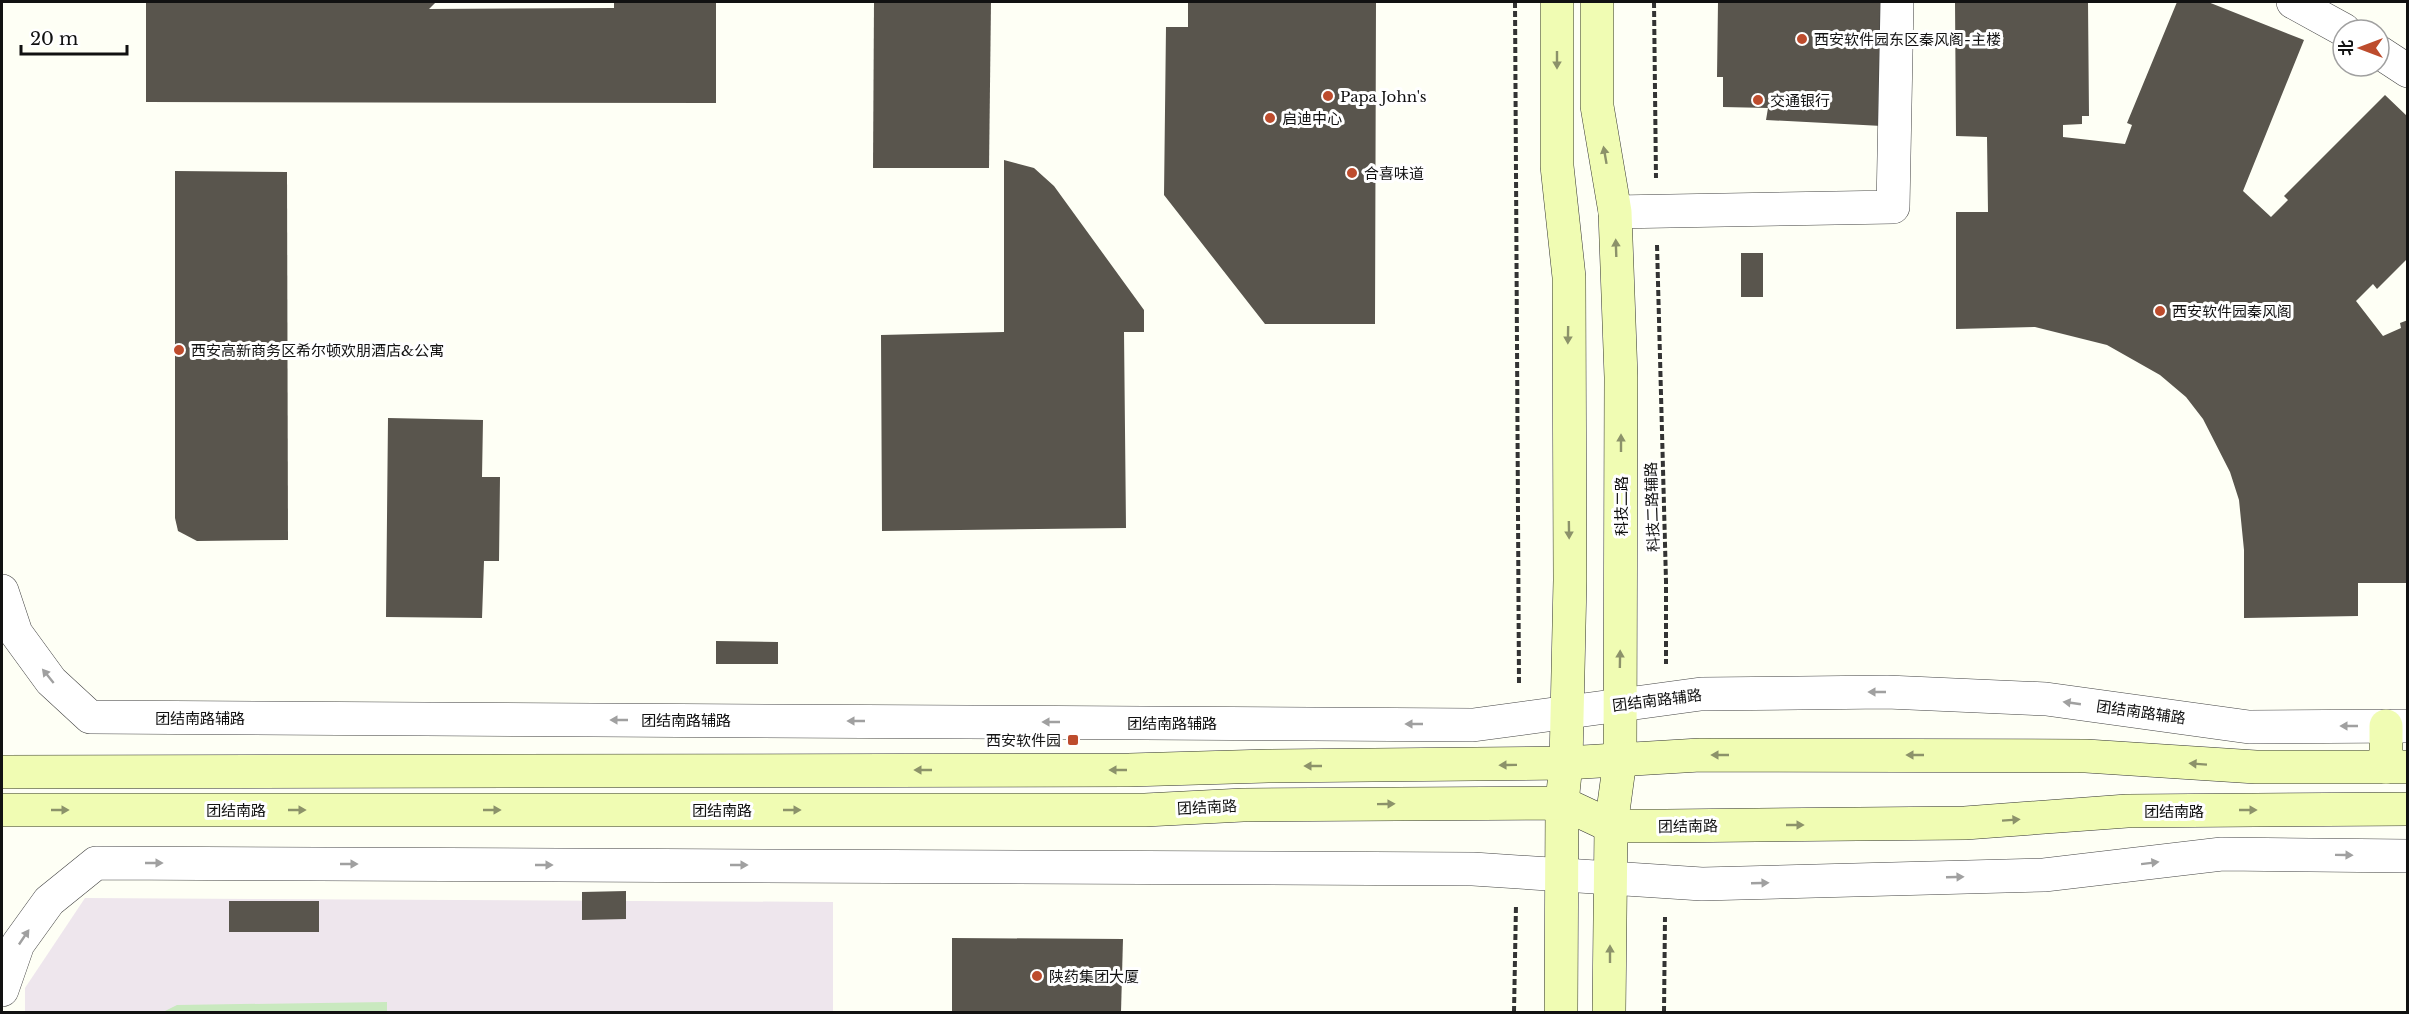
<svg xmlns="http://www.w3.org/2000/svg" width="2409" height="1014" viewBox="0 0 2409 1014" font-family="'Libre Baskerville','Noto Sans SC',serif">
	<rect width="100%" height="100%" fill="#fefff5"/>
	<path fill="#eee6ed" d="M85,898l748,4v110h-808v-24z"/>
	<path fill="#c9e9bf" d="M387,1002v10h-224l14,-7z"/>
	<g fill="#59554d">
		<path d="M146,2h290l-7,7 185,-1v-6h102v101l-570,-1z"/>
		<path d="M874,2h117l-2,166h-116z"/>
		<path d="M1188,2h188l-1,322h-110l-101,-129 2,-168h22z"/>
		<path d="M1718,2h168l-4,124 -116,-6 2,-12 -45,-1v-30h-6z"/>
		<path d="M1955,2h133l1,114h-7v8l-19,1v12l62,7 7,-19 -5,-2 50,-121h31l96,38 -61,151 28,26 17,-17 -4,-4 101,-101 23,22v141l-31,31 -4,-5 -17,17 27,35 18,-8 -1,-5 8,-3v263h-50v33l-114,2v-68l-5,-50 -9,-28 -27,-53 -17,-22 -26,-22 -53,-30 -72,-18 -79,2v-117h32l-1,-75 -31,-1z"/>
		<path d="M1004,160l30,8 20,18 90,124v22h-20l2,196 -244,3 -1,-196 123,-3z"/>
		<path d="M175,171l112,1 1,368 -91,1 -19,-10 -3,-13z"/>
		<rect x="1741" y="253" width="22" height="44"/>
		<path d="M388,418l95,2 -1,57h18l-1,84h-15l-2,57 -96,-1z"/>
		<path d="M716,641l62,1v22h-62z"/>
		<path d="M626,891v28l-44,1v-28z"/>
		<rect x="229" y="901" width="90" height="31"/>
		<path d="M952,938l171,1 -2,73h-169z"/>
	</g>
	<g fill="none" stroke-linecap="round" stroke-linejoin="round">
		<defs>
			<g id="minor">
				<path d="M2293,2l51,28"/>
				<path d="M2379,52l29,19"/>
				<path d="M1615,212l278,-5 4,-205"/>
				<path d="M2,591l14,42 35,48 39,36 1383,8 228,-31 186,-2 159,7 203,28 159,-1"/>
				<path d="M2,990l16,-46 31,-43 47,-38 1377,6 229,15 342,-9 178,-21 186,2"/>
			</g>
			<g id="secondary">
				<path d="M1557,2v164l12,111 1,303 -4,183 -4,40 -1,209"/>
				<path d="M1597,2v104l18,106 6,165 -1,383 -9,66 -2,186"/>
				<path d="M2386,726v41"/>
				<path d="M2,772l1127,-2 139,-4 298,-3 134,-8 386,1 170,11h152"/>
				<path d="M2,810h1143l98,-5 319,-2 49,23h54l300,-3 162,-12 281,-2"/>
			</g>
		</defs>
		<use href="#minor" stroke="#444" stroke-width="34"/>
		<use href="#secondary" stroke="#333" stroke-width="34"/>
		<g stroke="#333" stroke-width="4" stroke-dasharray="6 3" stroke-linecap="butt">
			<path d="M1515,2l4,683"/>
			<path d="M1654,2l2,176"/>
			<path d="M1657,245l9,336v83"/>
			<path d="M1514,1012l2,-107"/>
			<path d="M1664,1012l1,-95"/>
		</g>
		<use href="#minor" stroke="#fff" stroke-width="33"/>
		<use href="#secondary" stroke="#f0fcb3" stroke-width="33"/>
	</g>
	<defs><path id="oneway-solid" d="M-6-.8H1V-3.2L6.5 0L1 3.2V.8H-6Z" transform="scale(1.5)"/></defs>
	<g fill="#8c926a">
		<use href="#oneway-solid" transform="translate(1557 60) rotate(90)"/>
		<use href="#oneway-solid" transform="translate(1605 155) rotate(-100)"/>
		<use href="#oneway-solid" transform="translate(1616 248) rotate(-92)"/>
		<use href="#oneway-solid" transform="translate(1568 335) rotate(91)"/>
		<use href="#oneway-solid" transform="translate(1621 443) rotate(-90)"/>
		<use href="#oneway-solid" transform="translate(1569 530) rotate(89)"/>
		<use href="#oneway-solid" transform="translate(1620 659) rotate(-89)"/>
		<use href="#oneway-solid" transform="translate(1720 755) rotate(180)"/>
		<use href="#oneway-solid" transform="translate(1915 755) rotate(180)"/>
		<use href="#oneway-solid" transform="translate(2198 764) rotate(-176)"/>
		<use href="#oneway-solid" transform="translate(1508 765) rotate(179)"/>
		<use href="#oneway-solid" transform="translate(1313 766) rotate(180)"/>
		<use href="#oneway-solid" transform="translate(923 770) rotate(180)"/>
		<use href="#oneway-solid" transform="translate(1118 770) rotate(180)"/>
		<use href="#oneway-solid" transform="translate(1386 804) rotate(-1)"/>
		<use href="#oneway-solid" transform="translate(60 810)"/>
		<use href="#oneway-solid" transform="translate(297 810)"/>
		<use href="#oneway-solid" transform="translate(492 810)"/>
		<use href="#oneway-solid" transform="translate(792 810)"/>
		<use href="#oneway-solid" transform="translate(2248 810)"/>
		<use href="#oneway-solid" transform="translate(2011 820) rotate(-4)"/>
		<use href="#oneway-solid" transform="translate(1795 825)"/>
		<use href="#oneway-solid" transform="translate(1610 954) rotate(-90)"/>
	</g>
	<g fill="#a0a0a0">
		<use href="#oneway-solid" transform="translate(48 676) rotate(-129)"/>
		<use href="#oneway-solid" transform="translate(1877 692) rotate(180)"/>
		<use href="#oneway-solid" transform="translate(2072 703) rotate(-172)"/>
		<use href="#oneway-solid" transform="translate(619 720) rotate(-180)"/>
		<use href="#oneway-solid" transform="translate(856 721) rotate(-180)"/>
		<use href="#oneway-solid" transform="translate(1051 722) rotate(-180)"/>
		<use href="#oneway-solid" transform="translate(1414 724) rotate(-180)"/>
		<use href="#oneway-solid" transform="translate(2349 726) rotate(180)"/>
		<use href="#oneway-solid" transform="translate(2344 855) rotate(1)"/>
		<use href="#oneway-solid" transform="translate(154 863)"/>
		<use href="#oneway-solid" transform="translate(2150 863) rotate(-7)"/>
		<use href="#oneway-solid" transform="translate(349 864)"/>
		<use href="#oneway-solid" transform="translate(544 865)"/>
		<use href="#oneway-solid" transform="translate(739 865)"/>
		<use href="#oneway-solid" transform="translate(1955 877) rotate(-2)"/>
		<use href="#oneway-solid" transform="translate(1760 883) rotate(-2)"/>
		<use href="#oneway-solid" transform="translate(24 937) rotate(-56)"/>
	</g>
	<g fill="#bd4c2d" stroke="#fff" stroke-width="2">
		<circle cx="1802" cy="39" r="6"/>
		<circle cx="1328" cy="96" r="6"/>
		<circle cx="1758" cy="100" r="6"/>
		<circle cx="1270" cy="118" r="6"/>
		<circle cx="1352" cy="173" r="6"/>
		<circle cx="2160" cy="311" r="6"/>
		<circle cx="179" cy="350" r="6"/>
		<rect x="1067" y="734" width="12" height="12" rx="3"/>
		<circle cx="1037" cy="976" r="6"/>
	</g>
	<g text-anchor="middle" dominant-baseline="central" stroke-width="6" stroke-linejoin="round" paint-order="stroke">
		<g font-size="15" fill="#111" stroke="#fff" text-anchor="start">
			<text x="1814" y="39">西安软件园东区秦风阁-主楼</text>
			<text x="1340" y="96">Papa John's</text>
			<text x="1770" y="100">交通银行</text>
			<text x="1282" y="118">启迪中心</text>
			<text x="1364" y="173">合喜味道</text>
			<text x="2172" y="311">西安软件园秦风阁</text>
			<text x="191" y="350">西安高新商务区希尔顿欢朋酒店&amp;公寓</text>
			<text x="1061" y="740" text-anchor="end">西安软件园</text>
			<text x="1049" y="976">陕药集团大厦</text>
		</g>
		<g font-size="15" fill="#111" stroke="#fff">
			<text transform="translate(1621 506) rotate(-90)">科技二路</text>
			<text transform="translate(1652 507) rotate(-92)">科技二路辅路</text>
			<text transform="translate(1657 700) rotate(-7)">团结南路辅路</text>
			<text transform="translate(2141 712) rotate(8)">团结南路辅路</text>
			<text x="200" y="718">团结南路辅路</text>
			<text x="686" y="720">团结南路辅路</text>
			<text x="1172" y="723">团结南路辅路</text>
			<text transform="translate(1207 807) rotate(-3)">团结南路</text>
			<text x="236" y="810">团结南路</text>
			<text x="722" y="810">团结南路</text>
			<text x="2174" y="811">团结南路</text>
			<text transform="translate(1688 826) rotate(-1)">团结南路</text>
		</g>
	</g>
	<rect width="2409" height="1014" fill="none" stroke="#111111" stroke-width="6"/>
	<g transform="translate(2361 48) rotate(270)"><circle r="28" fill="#ffffff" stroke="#a0a0a0" stroke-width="1.5"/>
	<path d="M0-4.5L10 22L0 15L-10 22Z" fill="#bd4c2d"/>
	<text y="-9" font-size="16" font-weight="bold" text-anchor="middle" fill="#111111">北</text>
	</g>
	<path d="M21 45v9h106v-9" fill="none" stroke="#111111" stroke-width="3"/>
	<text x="30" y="45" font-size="18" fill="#111111" stroke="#ffffff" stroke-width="4.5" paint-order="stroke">20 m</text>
</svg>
